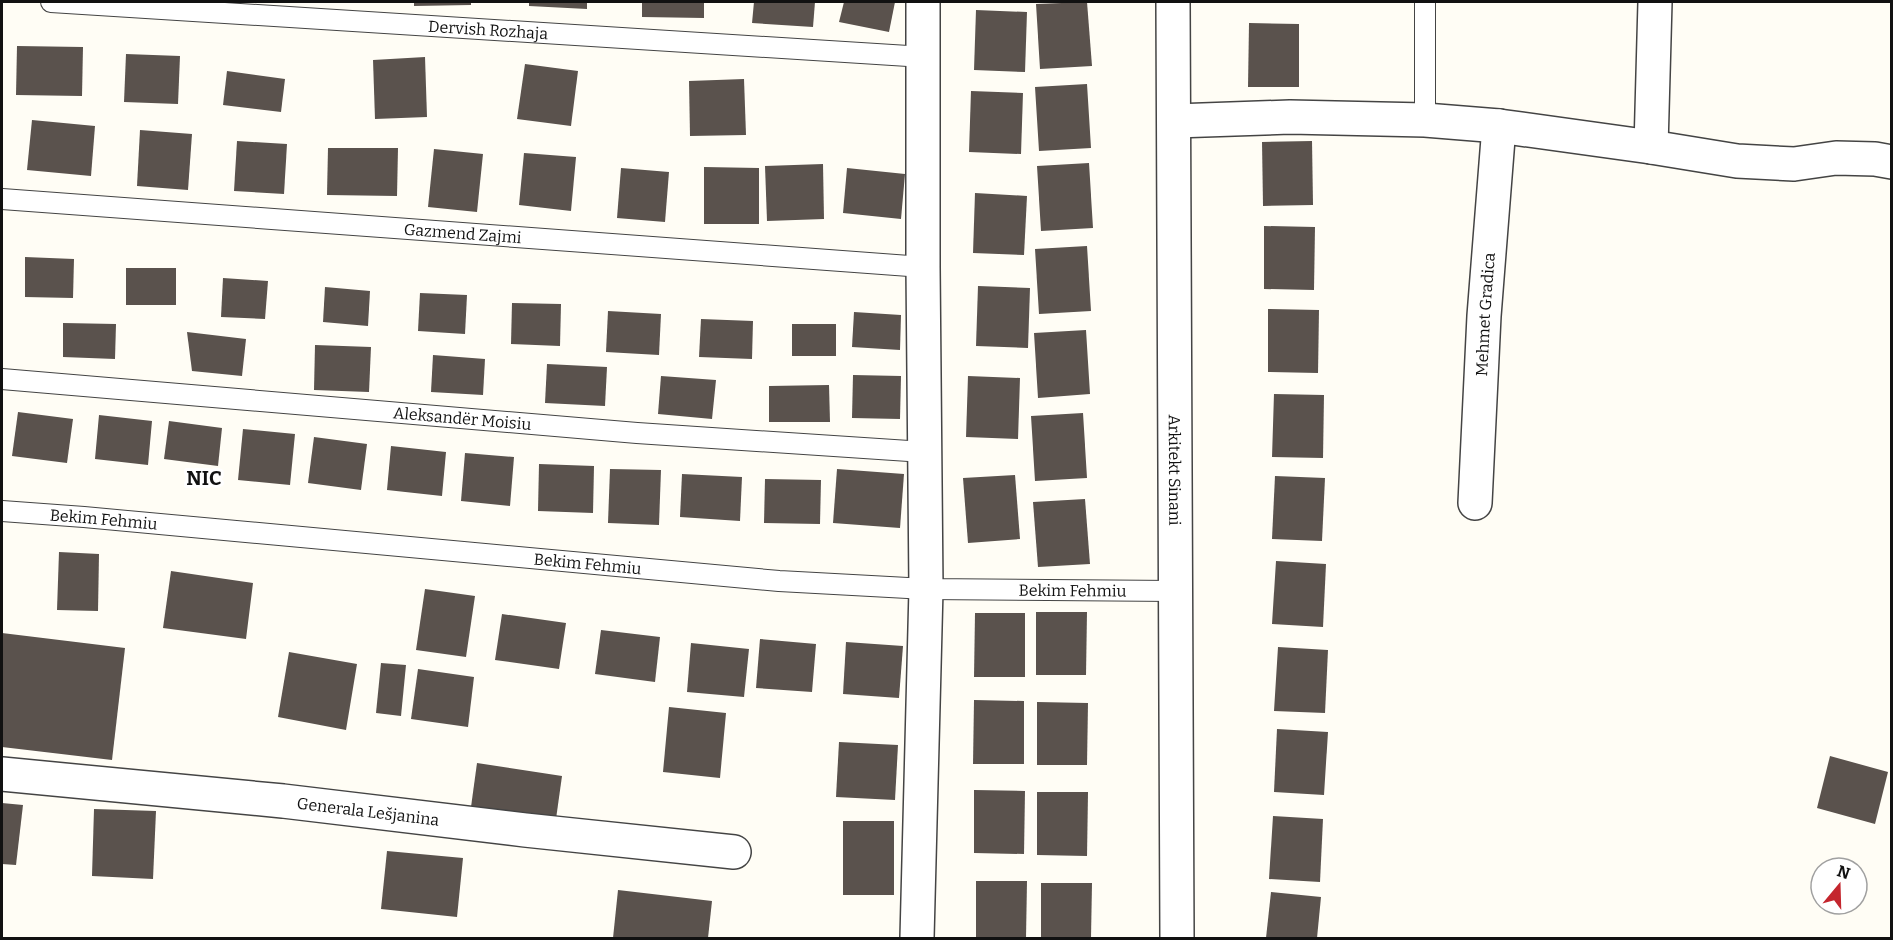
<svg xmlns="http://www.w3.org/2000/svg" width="1893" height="940" viewBox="0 0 1893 940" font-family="Bitter,serif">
	<rect width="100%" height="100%" fill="#fffdf5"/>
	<g fill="#5a524d">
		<path d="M414,2h57v3l-57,1z"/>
		<path d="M529,2h58v7l-58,-3z"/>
		<path d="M642,2h62v16l-62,-1z"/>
		<path d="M754,2h61l-2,25 -61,-4z"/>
		<path d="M844,2h51l-6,30 -50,-10z"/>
		<path d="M1087,2l5,64 -52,3 -4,-65z"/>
		<path d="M976,10l51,2 -2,60 -51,-2z"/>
		<path d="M1249,23l50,1v63h-51z"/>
		<path d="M17,46l66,1 -1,49 -66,-1z"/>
		<path d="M126,54l54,2 -2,48 -54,-2z"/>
		<path d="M425,57l2,60 -52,2 -2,-59z"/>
		<path d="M525,64l53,7 -7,55 -54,-7z"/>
		<path d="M227,71l58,8 -4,33 -58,-7z"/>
		<path d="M744,79l2,56 -56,1 -1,-55z"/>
		<path d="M1087,84l4,64 -52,3 -4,-64z"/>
		<path d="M971,91l52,2 -2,61 -52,-2z"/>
		<path d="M32,120l63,6 -4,50 -64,-6z"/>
		<path d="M140,130l52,4 -4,56 -51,-4z"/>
		<path d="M237,141l50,3 -3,50 -50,-3z"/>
		<path d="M1312,141l1,64 -50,1 -1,-64z"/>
		<path d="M328,148h70l-1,48 -70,-1z"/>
		<path d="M434,149l49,5 -6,58 -49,-5z"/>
		<path d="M524,153l52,4 -5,54 -52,-6z"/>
		<path d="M1089,163l4,65 -52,3 -4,-65z"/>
		<path d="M823,164l1,55 -57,2 -2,-55z"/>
		<path d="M704,167l55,1v56h-55z"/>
		<path d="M621,168l48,4 -4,50 -48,-4z"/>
		<path d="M847,168l58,6 -4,45 -58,-6z"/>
		<path d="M975,193l52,3 -3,59 -51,-2z"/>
		<path d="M1264,226l51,1 -1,63 -50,-1z"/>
		<path d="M1087,246l4,65 -52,3 -4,-65z"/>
		<path d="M25,257l49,2 -1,39 -48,-1z"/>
		<rect x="126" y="268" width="50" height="37"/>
		<path d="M223,278l45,3 -3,38 -44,-2z"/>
		<path d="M978,286l52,2 -2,60 -52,-2z"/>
		<path d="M325,287l45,4 -2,35 -45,-4z"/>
		<path d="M420,293l47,2 -2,39 -47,-3z"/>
		<path d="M512,303l49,1 -1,42 -49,-2z"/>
		<path d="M1268,309l51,1 -1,63 -50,-1z"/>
		<path d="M608,311l53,3 -2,41 -53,-3z"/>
		<path d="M854,312l47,3 -1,35 -48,-3z"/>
		<path d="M701,319l52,2 -1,38 -53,-2z"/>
		<path d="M63,323l53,1 -1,35 -52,-2z"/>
		<rect x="792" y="324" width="44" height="32"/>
		<path d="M1086,330l4,64 -52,4 -4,-65z"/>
		<path d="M187,332l59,7 -4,37 -50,-5z"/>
		<path d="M315,345l56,2 -2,45 -55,-2z"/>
		<path d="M433,355l52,4 -2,36 -52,-3z"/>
		<path d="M547,364l60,3 -2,39 -60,-3z"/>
		<path d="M853,375l48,1 -1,43 -48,-1z"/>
		<path d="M661,376l55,4 -4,39 -54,-5z"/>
		<path d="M968,376l52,2 -2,61 -52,-2z"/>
		<path d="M829,385l1,37h-61v-36z"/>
		<path d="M1274,394l50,1 -1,63 -51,-1z"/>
		<path d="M18,412l55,7 -6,44 -55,-7z"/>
		<path d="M1083,413l4,65 -52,3 -4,-65z"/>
		<path d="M99,415l53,6 -4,44 -53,-6z"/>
		<path d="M169,421l53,7 -4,38 -54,-7z"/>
		<path d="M243,429l52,5 -5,51 -52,-5z"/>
		<path d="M314,437l53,7 -6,46 -53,-7z"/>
		<path d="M391,446l55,6 -4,44 -55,-6z"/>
		<path d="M465,453l49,4 -4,49 -49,-5z"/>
		<path d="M539,464l55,2 -1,47 -55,-2z"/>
		<path d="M610,469l51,1 -2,55 -51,-2z"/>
		<path d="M837,469l67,5 -4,54 -67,-5z"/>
		<path d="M682,474l60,3 -2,44 -60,-4z"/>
		<path d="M1015,475l5,64 -52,4 -5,-65z"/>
		<path d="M1275,476l50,2 -3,63 -50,-2z"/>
		<path d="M765,479l56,1 -1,44 -56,-1z"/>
		<path d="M1085,499l5,65 -52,3 -5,-65z"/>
		<path d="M59,552l40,2 -1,57 -41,-1z"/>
		<path d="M1276,561l50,3 -3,63 -51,-3z"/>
		<path d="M171,571l82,12 -7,56 -83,-11z"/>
		<path d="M425,589l50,7 -9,61 -50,-7z"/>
		<path d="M1036,612h51l-1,63h-50z"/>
		<path d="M975,613h50v64h-51z"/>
		<path d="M502,614l64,9 -7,46 -64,-9z"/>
		<path d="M601,630l59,7 -5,45 -60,-8z"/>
		<path d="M2,633l123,15 -13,112 -110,-13z"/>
		<path d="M760,639l56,5 -4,48 -56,-4z"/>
		<path d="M846,642l57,4 -4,52 -56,-4z"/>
		<path d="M691,643l58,6 -5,48 -57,-5z"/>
		<path d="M1278,647l50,3 -3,63 -51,-2z"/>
		<path d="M289,652l68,12 -11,66 -68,-13z"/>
		<path d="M381,663l25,2 -5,51 -25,-3z"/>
		<path d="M418,669l56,8 -6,50 -57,-8z"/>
		<path d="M974,700l50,1v63h-51z"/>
		<path d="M1037,702l51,1 -1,62h-50z"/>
		<path d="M669,707l57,6 -6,65 -57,-6z"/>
		<path d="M1277,729l51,3 -4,63 -50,-3z"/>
		<path d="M839,742l59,3 -3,55 -59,-3z"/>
		<path d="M1830,756l58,16 -13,52 -58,-16z"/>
		<path d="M477,763l85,13 -6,43 -85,-12z"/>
		<path d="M974,790l51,1 -1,63 -50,-1z"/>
		<path d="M1037,792h51l-1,64 -50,-1z"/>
		<path d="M2,803l21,2 -7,60 -14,-1z"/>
		<path d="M94,809l62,2 -3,68 -61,-3z"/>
		<path d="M1273,816l50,3 -3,63 -51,-3z"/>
		<rect x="843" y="821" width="51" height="74"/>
		<path d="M387,851l76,7 -6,59 -76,-8z"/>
		<path d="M976,881h51l-1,57h-50z"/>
		<path d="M1041,883h51l-1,55h-50z"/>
		<path d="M618,890l94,11 -4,37h-95z"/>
		<path d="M1271,892l50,5 -4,41h-51z"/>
	</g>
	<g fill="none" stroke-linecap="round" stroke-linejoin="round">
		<defs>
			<g id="service">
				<path id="s1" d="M51,2l873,55"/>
				<path d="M1425,2v118"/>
				<path id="s2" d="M2,199l921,68"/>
				<path id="s3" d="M2,379l635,54 287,19"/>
				<path id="s4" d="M2,511l82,6 695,64 147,8 249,2"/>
			</g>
			<g id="minor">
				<path id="s5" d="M1173,2l4,936"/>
				<path d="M1175,121l115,-4 135,3 74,6 152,21 86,14 57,3 42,-6 39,1 17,3"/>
				<path d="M1651,147l4,-145"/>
				<path id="s6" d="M1475,503l9,-187 15,-190"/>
				<path id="s7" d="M2,774l281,27 242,29 209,22"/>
				<path d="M917,938l9,-349 -3,-322v-265"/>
			</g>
		</defs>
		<use href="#service" stroke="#444" stroke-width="22"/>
		<use href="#minor" stroke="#444" stroke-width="36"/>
		<use href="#service" stroke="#fff" stroke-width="20"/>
		<use href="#minor" stroke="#fff" stroke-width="33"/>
	</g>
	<g text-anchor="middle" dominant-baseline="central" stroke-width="6" stroke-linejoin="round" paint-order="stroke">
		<g font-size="16" fill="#111" stroke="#fff">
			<text stroke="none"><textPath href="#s1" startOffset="438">Dervish Rozhaja</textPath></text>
			<text stroke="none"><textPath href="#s2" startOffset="462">Gazmend Zajmi</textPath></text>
			<text stroke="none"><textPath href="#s6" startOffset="189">Mehmet Gradica</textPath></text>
			<text stroke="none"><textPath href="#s3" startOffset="462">Aleksandër Moisiu</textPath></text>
			<text stroke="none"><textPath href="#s5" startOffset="468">Arkitekt Sinani</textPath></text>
			<text stroke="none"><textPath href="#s4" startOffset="102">Bekim Fehmiu</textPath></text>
			<text stroke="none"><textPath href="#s4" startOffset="588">Bekim Fehmiu</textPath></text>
			<text stroke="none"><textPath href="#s4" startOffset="1074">Bekim Fehmiu</textPath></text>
			<text stroke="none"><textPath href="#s7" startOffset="368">Generala Lešjanina</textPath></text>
		</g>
		<g font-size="20" font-weight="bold" fill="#111" stroke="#fff">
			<text x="204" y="478">NIC</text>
		</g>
	</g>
	<rect width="1893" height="940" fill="none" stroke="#111111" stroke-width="6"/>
	<g transform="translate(1839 886) rotate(19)"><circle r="28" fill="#ffffff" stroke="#a0a0a0" stroke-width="1.5"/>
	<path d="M0-4.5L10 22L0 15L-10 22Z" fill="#c4262e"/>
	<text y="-9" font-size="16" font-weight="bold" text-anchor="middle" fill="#111111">N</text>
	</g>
</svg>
